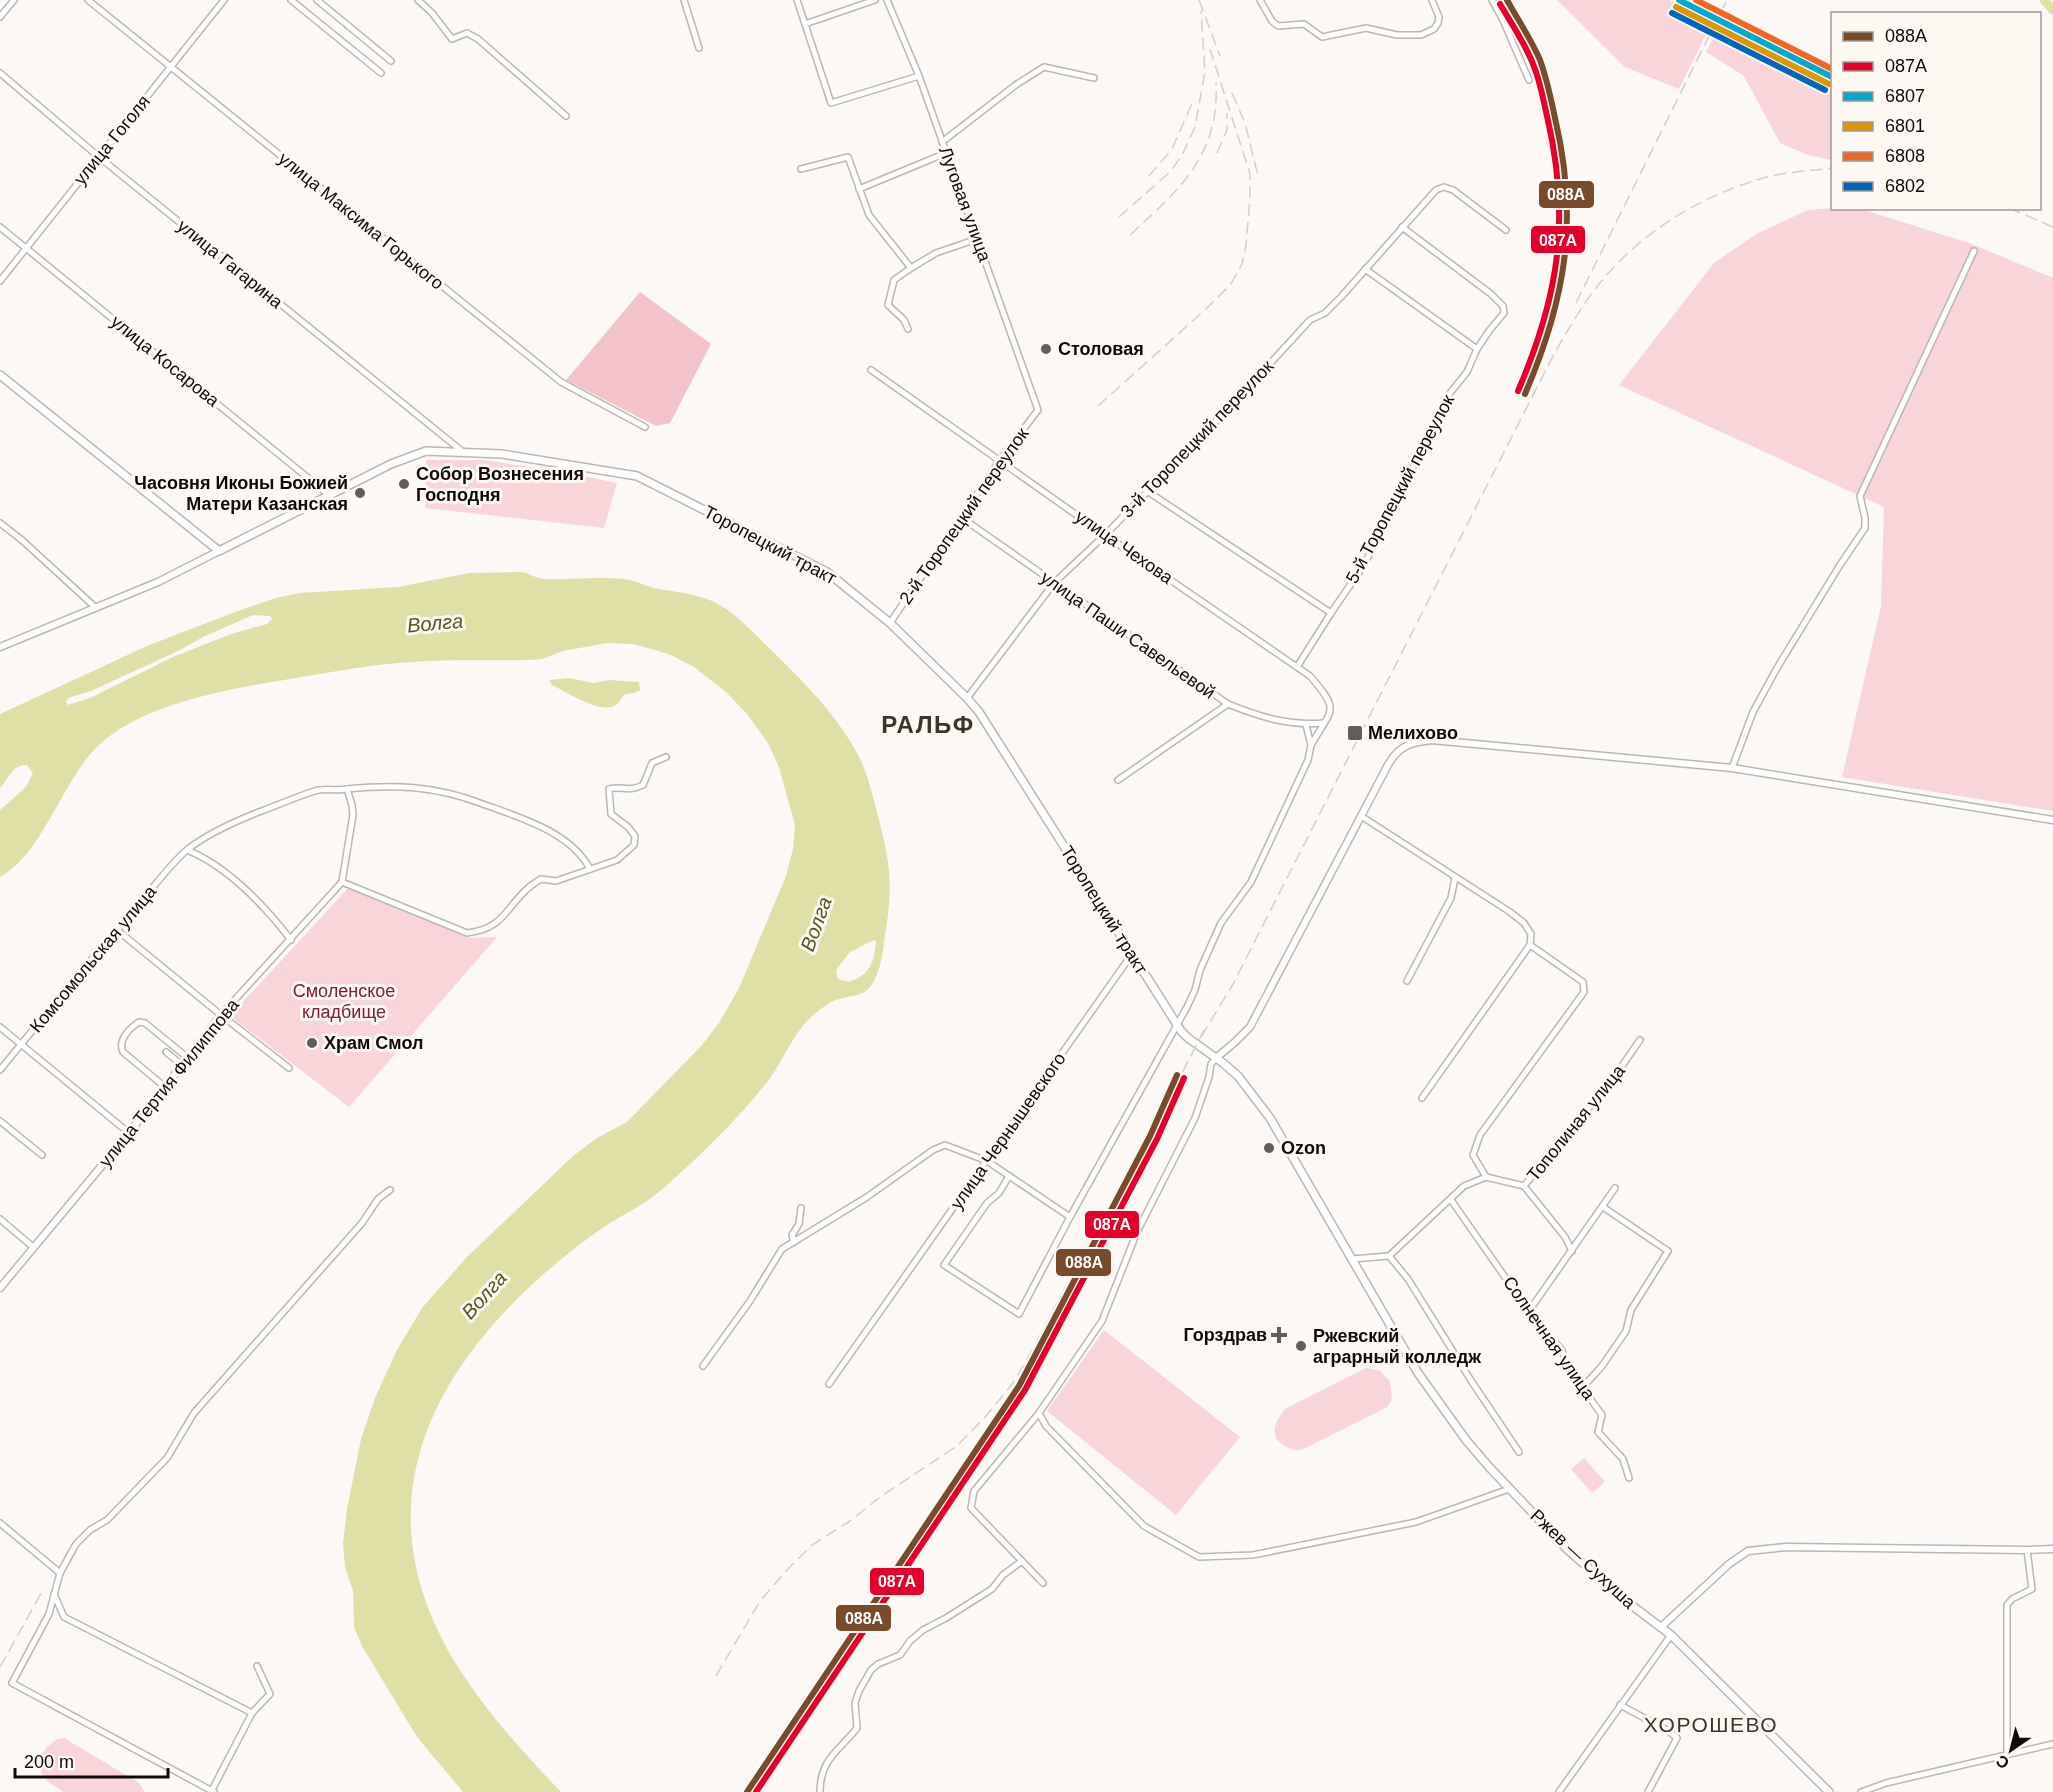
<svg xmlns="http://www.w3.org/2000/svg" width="2053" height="1792" viewBox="0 0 2053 1792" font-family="Helvetica,sans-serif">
	<rect width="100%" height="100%" fill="#fbf8f6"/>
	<g fill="#f9d4d8">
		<path d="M1557,0h112l43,22 -33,67 -54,-22z"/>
		<path d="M1720,26l112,58v76l-24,-5 -28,-12 -36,-67 -38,-24z"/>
		<path d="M1832,208l29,1 108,34 84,35v533l-211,-34 39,-171 3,-99 -265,-122 95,-122 44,-30 50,-23z"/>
		<path d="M426,460h58l85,13 48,10 -13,45 -179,-20z"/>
		<path d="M351,885l118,53 28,-1 -148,170 -119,-91z"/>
		<path d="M1104,1330l136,107 -64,78 -129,-104z"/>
		<path d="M1366,1368l13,2 11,11 2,18 -5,8 -84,42c-6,2 -8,1 -14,-1 -21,-9 -16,-24 -4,-39z"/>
		<path d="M1584,1458l21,24 -13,11 -21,-24z"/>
		<path d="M64,1738l75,45 6,9h-81l-16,-10 -7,-10 -1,-12 6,-12 11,-9z"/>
	</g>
	<path fill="#f3c3c9" d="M640,292l71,52 -41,79 -14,3 -90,-46z"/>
	<g fill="#dee0a6" fill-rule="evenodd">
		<path d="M521,572c9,1 15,7 24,7 16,1 34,-1 51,-1 11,0 23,0 34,2 8,2 16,6 24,8 20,4 40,5 58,13 23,10 42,33 59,49 33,32 72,71 91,113 8,19 12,38 17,57 11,43 14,65 7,109 -3,19 -4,42 -16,58 -8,10 -19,8 -31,12 -10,3 -20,11 -28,18 -19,18 -28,44 -43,64 -30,38 -65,72 -101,104 -17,16 -37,26 -57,38 -26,17 -51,37 -74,58 -119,109 -170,239 -78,386 29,46 66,86 103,125h-98l-46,-55 -55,-91 -8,-19 -1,-36 -8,-24 -2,-23 4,-35 14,-70 14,-41 22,-48 25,-42 44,-50 107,-102 24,-18 30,-16 75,-77 17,-22 20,-35 47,-112 7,-27 2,-24 -16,-58 -11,-24 -21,-29 -21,-22 -32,-25 -25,-13 -36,-10 -26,-1 -44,8 -21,8 -15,1c-38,1 -76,-1 -114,2 -38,2 -75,9 -112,15 -63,11 -152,23 -201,67 -38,35 -56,109 -100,133v-67l26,-23 7,-14 -6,-8c-15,-1 -18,14 -27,23v-74l147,-68 88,-34 41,-14 24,-5 98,-6 71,-14zM253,615l17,1 2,3 -5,5 -36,10 -58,23 -83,41 -22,7 -2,-3 2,-4 23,-7 89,-41 23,-13zM874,940l2,2c-2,20 -6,33 -27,40l-11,-3 -2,-9 14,-18z"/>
		<path d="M569,678l25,5 15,-3 30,2 1,8 -6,3 -9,1c-3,3 -6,9 -9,11 -15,10 -49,-13 -64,-20l-3,-5z"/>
	</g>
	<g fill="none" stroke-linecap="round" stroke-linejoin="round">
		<path stroke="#dee0a6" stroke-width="9" d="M2044,0l9,10"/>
		<defs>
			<g id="minor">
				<path d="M88,0l473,382 84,45"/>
				<path d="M291,0l90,73"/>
				<path d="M317,0l74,61"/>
				<path d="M418,0l14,13 20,26 15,-6 11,6 88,77"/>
				<path d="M684,0l15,48"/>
				<path d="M797,0l34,103 88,-27"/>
				<path d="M887,0l32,76 119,334 -38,50 -110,163"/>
				<path d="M1260,0l12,21 6,5 26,-2 18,13 44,-9 31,7h24l13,-6 4,-6 1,-6 -7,-17"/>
				<path d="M1492,0l10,18 27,62"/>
				<path d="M0,17l14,-17"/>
				<path d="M805,24l70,-24"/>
				<path d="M0,73l99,84 364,295"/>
				<path d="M942,142l75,-58 27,-17 50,11"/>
				<path d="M801,169l47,-12 21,58 42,53 -17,12 -6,25 16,15 4,9"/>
				<path d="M859,189l87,-36"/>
				<path d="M0,227l329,268"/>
				<path d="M911,268l25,-15 41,-14"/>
				<path d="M1365,269l112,80"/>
				<path d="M0,281l224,-281"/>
				<path d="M871,370l234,165 205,141c31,36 22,32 1,69"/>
				<path d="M1147,491l184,122"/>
				<path d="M962,518l266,186c32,13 61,22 95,19"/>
				<path d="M0,523l23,18 73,67"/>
				<path d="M1297,667l34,-54 33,-48 56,-112 25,-43 1,-12 21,-26 10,-23 12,-18 15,-18 -1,-7 -12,-12 -89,-67"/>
				<path d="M967,698l87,-115 51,-48 127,-130 78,-85 15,-7 16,-16 95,-107 8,-3 9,3 53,40"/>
				<path d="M1732,768l21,-56 24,-44 63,-103 25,-37v-10l-5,-22 114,-245"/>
				<path d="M1118,780l110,-76"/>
				<path d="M1361,816l149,96 14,11 7,11 -1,11 -108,153"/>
				<path d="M187,850c40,16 78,56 104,90"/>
				<path d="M342,882l125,51c35,-4 37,-22 59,-43 4,-4 10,-8 15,-11l15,2 61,-21 17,-15 1,-9 -7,-9 -17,-13 -2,-25c15,-4 17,4 34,-4l9,-22 14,-6"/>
				<path d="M342,882l11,-67 -1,-10 -5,-16"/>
				<path d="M117,930l104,85 68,53"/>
				<path d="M1407,981l44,-83 4,-20"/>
				<path d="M221,1015l121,-133"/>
				<path d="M0,1027l129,106"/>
				<path d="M166,1052l16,13"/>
				<path d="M0,1070c45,-55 90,-110 137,-163 14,-17 35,-45 51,-58 22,-17 50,-29 76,-39 17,-6 34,-14 51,-19 10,-3 22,0 32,-2 47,-5 88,-3 133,14 38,14 90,28 110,66"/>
				<path d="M165,1087l-42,-35c-6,-12 7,-24 16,-30l6,1 43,35"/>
				<path d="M0,1121l42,34"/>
				<path d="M1009,1176l-10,17 -12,10 -43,62 75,49 51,-97 117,-210 8,-17 5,-20 21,-47 30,-41 57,-122 3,-15 -5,-20"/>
				<path d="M1486,1177l-13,-22 7,-20 104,-143 -1,-10 -53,-37"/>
				<path d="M1524,1186l41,51 7,14"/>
				<path d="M1451,1200l84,120 26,29 12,26 29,40 -4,17 25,27 6,19"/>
				<path d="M0,1219l33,28"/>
				<path d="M794,1242l-2,-7 7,-11 2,-16"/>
				<path d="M1389,1256l19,23 64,103 47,70"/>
				<path d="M1352,1259l37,-3 75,-70 22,-9 38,9 91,-110 25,-36"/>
				<path d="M1529,1311l86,-123"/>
				<path d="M703,1366l47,-65 32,-52 85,-52 66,-47 12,-5 42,16 83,56"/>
				<path d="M829,1384l303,-430"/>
				<path d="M1583,1387l19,-21 24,-35 5,-21 37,-59 -65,-44"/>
				<path d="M1039,1413l7,13 98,100 55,31 54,-2 163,-33 93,-33"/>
				<path d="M0,1523l60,50 16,-29 14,-14 17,-10 60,-62 27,-45 168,-190 16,-24 12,-9"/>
				<path d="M60,1573l-11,41 -37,69 202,109"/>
				<path d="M1043,1583l-72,-75 3,-17 65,-78 63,-92 35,-89 58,-114 14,-41 2,-13 5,-6"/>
				<path d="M54,1594l10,23 188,96"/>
				<path d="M1620,1705l47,25 10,8 -29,54"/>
				<path d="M2007,1755v-150l5,-6 20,-10 -5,-39"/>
				<path d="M212,1790l40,-77 18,-19 -13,-28"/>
				<path d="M820,1792c0,-33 19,-41 37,-64l-2,-25 4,-12 12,-21 7,-6 22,-9 10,-14 13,-11 23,-12 46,-29 11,-14 19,-14"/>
				<path d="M1559,1792l112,-157"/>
				<path d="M1861,1792l25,-9 167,-39"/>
			</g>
			<g id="tertiary">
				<path d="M0,647l158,-65 61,-31"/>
				<path d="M1216,1058l19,-16 15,-15 139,-264c11,-18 23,-21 43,-23l300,28 321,52"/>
				<path d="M0,1288l129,-155 92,-118"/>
				<path d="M1661,1627l68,-63 19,-13 38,-4 241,3 26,-1"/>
			</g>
			<path id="secondary" d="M0,375l219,176 172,-87 35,-13 76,3 135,22 190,96 63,51 77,75 12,14 202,319 7,7 35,25 15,13 32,42 148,255 48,67 24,28 78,82 54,48 49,37 158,157"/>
		</defs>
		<use href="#minor" stroke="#bab7b3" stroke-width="8"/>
		<use href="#tertiary" stroke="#bab7b3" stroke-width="9"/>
		<use href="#secondary" stroke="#bab7b3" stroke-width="10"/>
		<use href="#minor" stroke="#fefefe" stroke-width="5"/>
		<use href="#tertiary" stroke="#fefefe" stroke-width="6"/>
		<use href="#secondary" stroke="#fefefe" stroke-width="7"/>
		<g stroke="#d0cfce" stroke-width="1.5" stroke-dasharray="12 6" stroke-linecap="butt">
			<path d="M1199,0l21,56"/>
			<path d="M1232,93l13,30 13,53"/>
			<path d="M1217,153l10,-23v-17"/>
			<path d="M1149,176l23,-27 22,-50"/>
			<path d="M2009,208l44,19"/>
			<path d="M1119,217l52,-46 12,-18 12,-26 10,-55 -4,-61"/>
			<path d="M1130,235c49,-45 90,-80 86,-153"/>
			<path d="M1576,303l151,-303"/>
			<path d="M1098,406l108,-97 25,-25 11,-20 4,-19 4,-47v-24l-40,-125"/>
			<path d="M1201,1037l32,-53 321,-630c11,-19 23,-40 36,-58 42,-58 103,-97 170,-117 23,-7 49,-8 72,-11"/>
			<path d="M1150,1136l54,-106"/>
			<path d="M0,1667l44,-79"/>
			<path d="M716,1676l44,-75 26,-30 26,-26 38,-24 30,-24 77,-51 29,-30 27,-33 19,-32 118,-224"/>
		</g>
		<defs>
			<g id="rail-1">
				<path d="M1507,0c11,20 24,39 33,60 7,19 11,39 15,58 24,101 11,181 -30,276"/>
				<path d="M747,1792l272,-406 131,-250 27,-61"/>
			</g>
			<g id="rail-2">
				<path d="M1500,4c11,19 25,39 33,60 7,16 10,35 14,52 24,102 12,180 -29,275"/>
				<path d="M756,1792l269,-402 132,-251 27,-61"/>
			</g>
			<path id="rail-3" d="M1679,0l153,77"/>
			<path id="rail-4" d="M1676,7l153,77"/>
			<path id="rail-5" d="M1696,0l136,69"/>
			<path id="rail-6" d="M1672,13l153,77"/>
		</defs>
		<use href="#rail-1" stroke="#fef8f3" stroke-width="10"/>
		<use href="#rail-2" stroke="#fef8f3" stroke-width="10"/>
		<use href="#rail-3" stroke="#fef8f3" stroke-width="10"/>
		<use href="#rail-4" stroke="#fef8f3" stroke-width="10"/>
		<use href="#rail-5" stroke="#fef8f3" stroke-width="10"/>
		<use href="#rail-6" stroke="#fef8f3" stroke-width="10"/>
		<use href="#rail-1" stroke="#7a4b2a" stroke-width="6"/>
		<use href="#rail-2" stroke="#e4002b" stroke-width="6"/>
		<use href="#rail-3" stroke="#00a9ce" stroke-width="6"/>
		<use href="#rail-4" stroke="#e09601" stroke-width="6"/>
		<use href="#rail-5" stroke="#f26522" stroke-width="6"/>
		<use href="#rail-6" stroke="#0065bd" stroke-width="6"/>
	</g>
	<g fill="#625d5b" stroke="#fef8f3" stroke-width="2">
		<circle cx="1046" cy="349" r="6"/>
		<circle cx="404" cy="484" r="6"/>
		<circle cx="360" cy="493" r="6"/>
		<rect x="1347" y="725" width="16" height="16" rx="3"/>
		<circle cx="312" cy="1043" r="6"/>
		<circle cx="1269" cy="1148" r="6"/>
		<path d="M1276 1326h6v6h6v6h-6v6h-6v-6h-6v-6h6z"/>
		<circle cx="1301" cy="1346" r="6"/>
	</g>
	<g text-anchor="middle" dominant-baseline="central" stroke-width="6" stroke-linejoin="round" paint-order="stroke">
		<g font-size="18" fill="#0f0a07" stroke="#fef8f3">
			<text transform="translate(112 140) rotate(-51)">улица Гоголя</text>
			<text transform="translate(965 204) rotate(70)">Луговая улица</text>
			<text transform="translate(361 221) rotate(39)">улица Максима Горького</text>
			<text transform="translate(230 264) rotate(39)">улица Гагарина</text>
			<text transform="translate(165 361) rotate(39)">улица Косарова</text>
			<text transform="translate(1197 439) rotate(-46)">3-й Торопецкий переулок</text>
			<text transform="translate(1400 489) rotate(-62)">5-й Торопецкий переулок</text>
			<text transform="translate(964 516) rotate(-55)">2-й Торопецкий переулок</text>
			<text transform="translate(770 545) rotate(28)">Торопецкий тракт</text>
			<text transform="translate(1124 547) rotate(35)">улица Чехова</text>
			<text transform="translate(1128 635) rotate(35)">улица Паши Савельевой</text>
			<text transform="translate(1104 910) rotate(58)">Торопецкий тракт</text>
			<text transform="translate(93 959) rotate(-50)">Комсомольская улица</text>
			<text transform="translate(169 1083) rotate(-51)">улица Тертия Филиппова</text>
			<text transform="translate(1576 1123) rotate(-51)">Тополиная улица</text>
			<text transform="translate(1008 1131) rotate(-55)">улица Чернышевского</text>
			<text transform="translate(1549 1338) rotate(55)">Солнечная улица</text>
			<text transform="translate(1583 1559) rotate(43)">Ржев — Сухуша</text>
		</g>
		<g font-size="18" font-weight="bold" fill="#0f0a07" stroke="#fef8f3" text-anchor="start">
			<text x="1058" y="349">Столовая</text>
			<text x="416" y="474">Собор Вознесения<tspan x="416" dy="21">Господня</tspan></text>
			<text x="348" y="483" text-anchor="end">Часовня Иконы Божией<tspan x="348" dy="21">Матери Казанская</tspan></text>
			<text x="1368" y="733">Мелихово</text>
			<text x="324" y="1043">Храм Смол</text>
			<text x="1281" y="1148">Ozon</text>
			<text x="1267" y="1335" text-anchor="end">Горздрав</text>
			<text x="1313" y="1336">Ржевский<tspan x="1313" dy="21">аграрный колледж</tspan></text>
		</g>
		<g font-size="18" fill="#801d38" stroke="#fef8f3">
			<text x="344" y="991">Смоленское<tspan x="344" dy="21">кладбище</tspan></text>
		</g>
		<g font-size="20" font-style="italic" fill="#55561b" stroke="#fef8f3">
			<text transform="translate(435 623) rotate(-5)">Волга</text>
			<text transform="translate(816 924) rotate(-70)">Волга</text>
			<text transform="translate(484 1295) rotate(-48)">Волга</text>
		</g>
		<g font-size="21" letter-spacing="1.5" fill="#3f342a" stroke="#fef8f3">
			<text x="1711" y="1724">ХОРОШЕВО</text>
		</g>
		<g font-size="24" font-weight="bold" letter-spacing="1.5" fill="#3f342a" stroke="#fef8f3">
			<text x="928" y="724">РАЛЬФ</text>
		</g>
	</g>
	<g stroke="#fef8f3" stroke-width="2">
		<rect x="1538" y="180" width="57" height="29" rx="6" fill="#7a4b2a"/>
		<rect x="1530" y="225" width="56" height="29" rx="6" fill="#e4002b"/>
		<rect x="1084" y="1210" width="56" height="29" rx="6" fill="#e4002b"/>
		<rect x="1055" y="1248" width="57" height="29" rx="6" fill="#7a4b2a"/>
		<rect x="869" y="1567" width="56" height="29" rx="6" fill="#e4002b"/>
		<rect x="835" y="1604" width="57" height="28" rx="6" fill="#7a4b2a"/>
	</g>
	<g font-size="16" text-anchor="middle" font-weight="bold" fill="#fff">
		<text x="1566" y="200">088А</text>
		<text x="1558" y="246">087А</text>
		<text x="1112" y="1230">087А</text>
		<text x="1084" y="1268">088А</text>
		<text x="897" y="1587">087А</text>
		<text x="864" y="1624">088А</text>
	</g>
	<rect x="1831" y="12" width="210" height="198" fill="#fef8f3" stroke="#9e9995" stroke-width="1.5"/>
	<rect x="1843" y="32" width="30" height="9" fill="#7a4b2a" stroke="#9e9995" stroke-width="1.5"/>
	<text x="1885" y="42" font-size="18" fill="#0f0a07">088А</text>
	<rect x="1843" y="62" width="30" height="9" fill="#e4002b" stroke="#9e9995" stroke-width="1.5"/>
	<text x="1885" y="72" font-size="18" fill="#0f0a07">087А</text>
	<rect x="1843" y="92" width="30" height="9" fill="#00a9ce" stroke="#9e9995" stroke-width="1.5"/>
	<text x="1885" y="102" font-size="18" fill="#0f0a07">6807</text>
	<rect x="1843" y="122" width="30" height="9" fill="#e09601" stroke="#9e9995" stroke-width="1.5"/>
	<text x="1885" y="132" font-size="18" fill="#0f0a07">6801</text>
	<rect x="1843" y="152" width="30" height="9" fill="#f26522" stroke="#9e9995" stroke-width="1.5"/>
	<text x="1885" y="162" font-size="18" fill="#0f0a07">6808</text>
	<rect x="1843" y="182" width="30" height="9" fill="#0065bd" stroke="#9e9995" stroke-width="1.5"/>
	<text x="1885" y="192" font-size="18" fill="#0f0a07">6802</text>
	<g transform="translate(2011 1750) rotate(215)" stroke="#fef8f3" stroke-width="4.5" paint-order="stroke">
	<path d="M0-4.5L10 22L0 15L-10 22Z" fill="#0f0a07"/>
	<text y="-9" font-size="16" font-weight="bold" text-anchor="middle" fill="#0f0a07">С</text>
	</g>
	<path d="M15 1768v9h153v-9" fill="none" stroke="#0f0a07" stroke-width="3"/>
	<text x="24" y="1768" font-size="18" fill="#0f0a07" stroke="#fef8f3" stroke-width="4.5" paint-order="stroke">200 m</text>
</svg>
